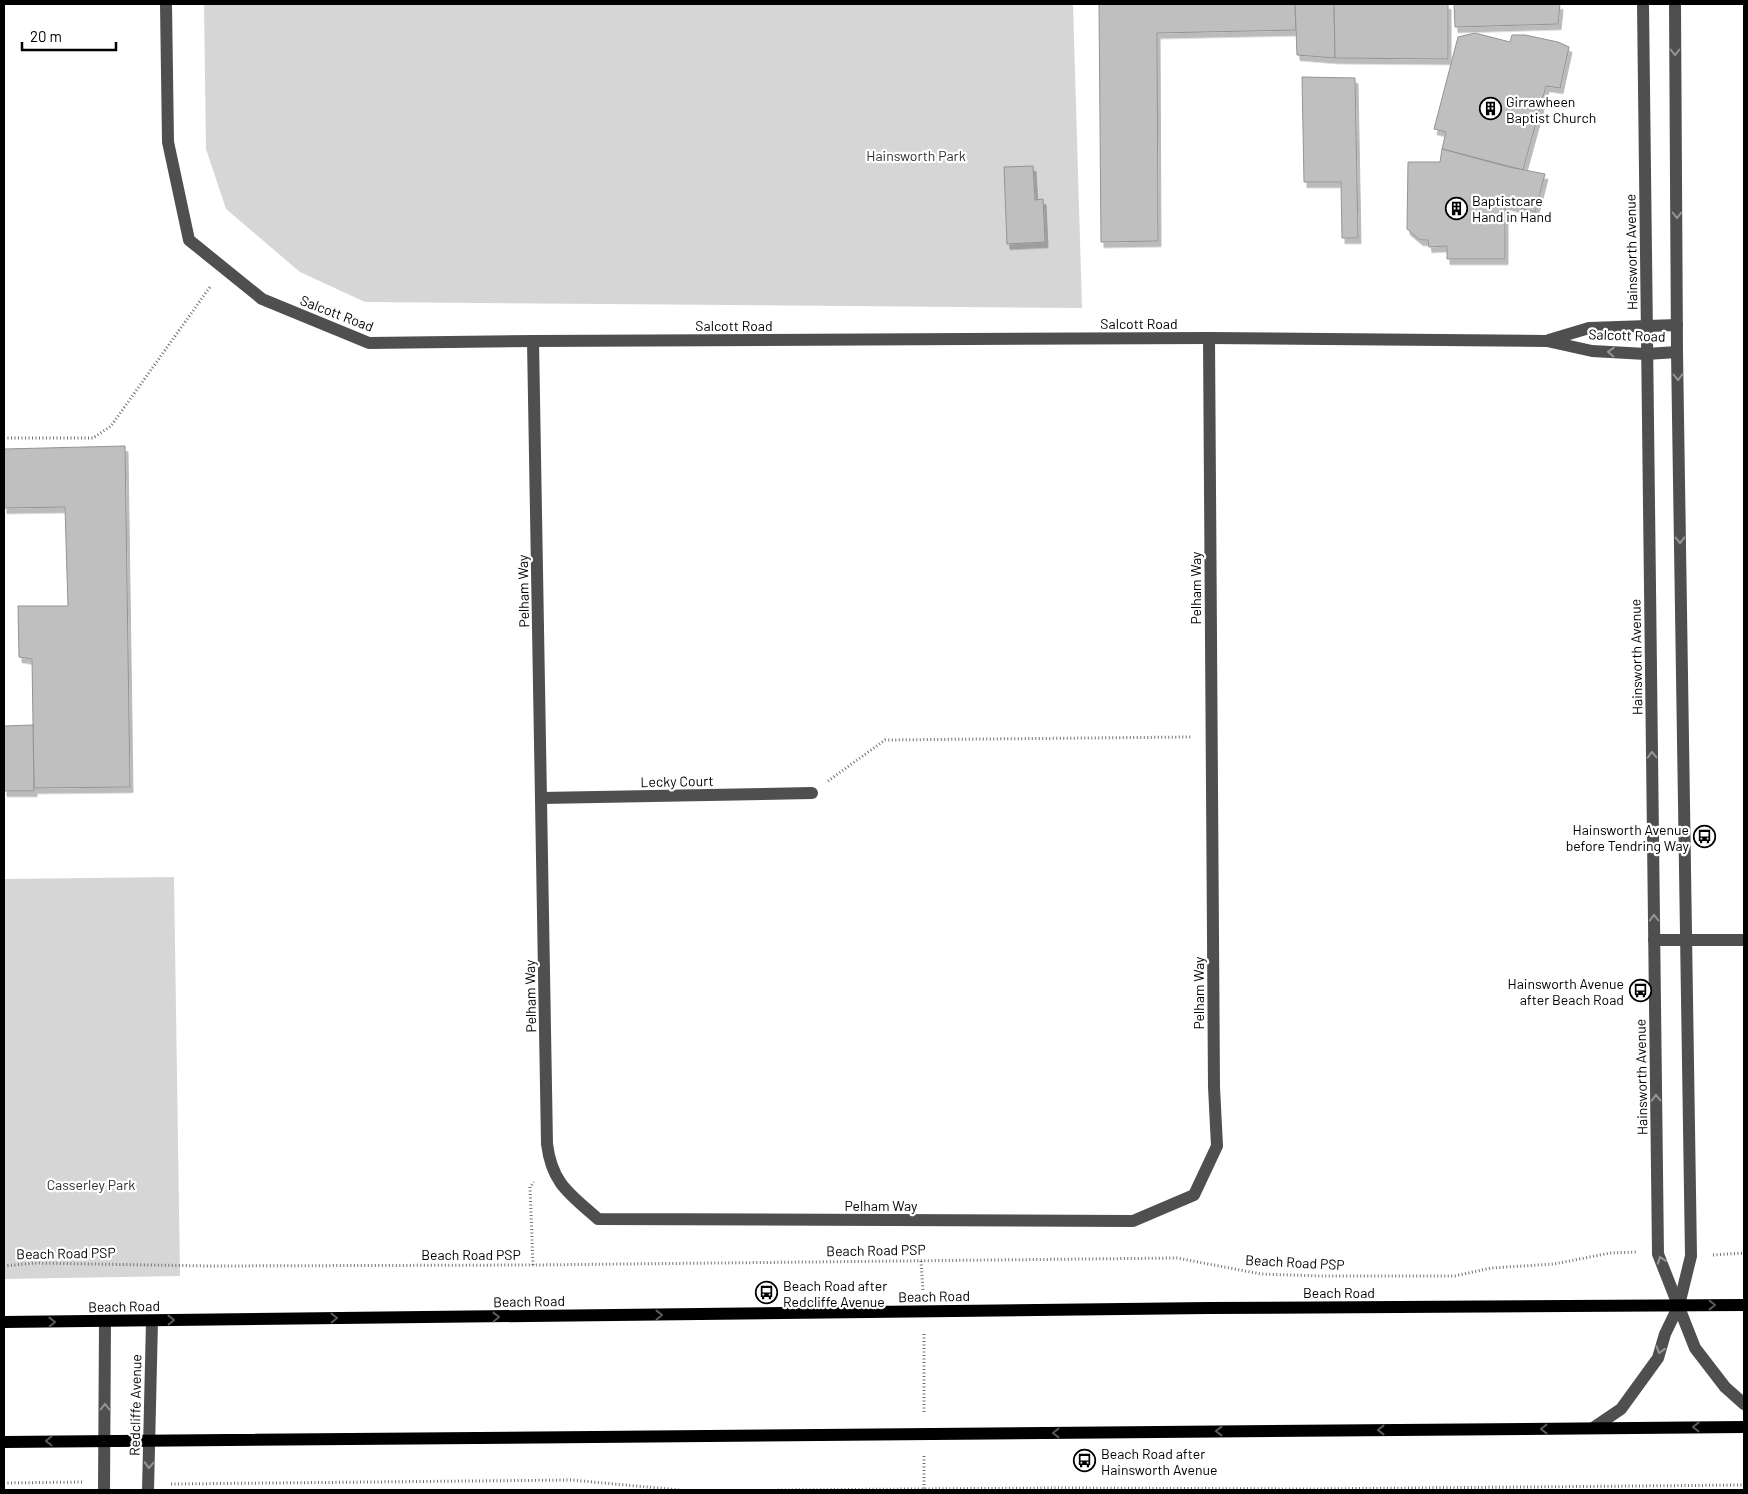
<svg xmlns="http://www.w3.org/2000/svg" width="1748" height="1494" viewBox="0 0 1748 1494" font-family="Barlow,sans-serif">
	<defs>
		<filter id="shadow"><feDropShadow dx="3" dy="5.5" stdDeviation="0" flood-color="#0004"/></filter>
	</defs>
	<rect width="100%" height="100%" fill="#fff"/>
	<g fill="#d6d6d6">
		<path d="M204,4h869l9,304 -717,-6 -65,-30 -74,-63 -20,-60z"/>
		<path d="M174,877l6,399 -176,3v-400z"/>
	</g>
	<g fill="#bfbfbf" stroke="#939393" filter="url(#shadow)">
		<path d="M1099,4h196l1,26 -139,3 1,208 -57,1z"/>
		<path d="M1295,4h39l1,54 -38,-3z"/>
		<path d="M1334,4h114v55l-113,-1z"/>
		<path d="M1454,4h106l-2,20 -103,3z"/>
		<path d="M1475,33l35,9 2,-7h13l33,7 11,5 -9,41 -14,-2 -23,84 -81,-21 4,-17 -12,-3 24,-92z"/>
		<path d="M1302,77l53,1 3,160h-16l-1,-56h-37z"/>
		<path d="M1442,149l67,18 36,7 -10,38 -30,-8v55h-58v-13l-18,1 -1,-7h-8l-13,-11 1,-67h32z"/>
		<path d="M1033,166l2,34 8,-1 2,43 -38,2 -3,-77z"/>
		<path d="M125,446l5,341 -96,1 -2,-129 -13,-2 -1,-51h50l-3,-99 -61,1v-59z"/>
		<path d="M33,725l1,66h-30v-65z"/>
	</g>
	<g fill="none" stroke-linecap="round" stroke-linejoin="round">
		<g stroke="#717171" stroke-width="3" stroke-dasharray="1 2.5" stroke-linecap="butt">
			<path d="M4,438h89l18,-12 99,-139"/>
			<path d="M828,781l57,-41 306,-3"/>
			<path d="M1713,1255l31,-2"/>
			<path d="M921,1261l2,29"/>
			<path d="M533,1265l-3,-78 4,-5"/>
			<path d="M4,1266l31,-3 174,3 324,-1 644,-7 84,16 59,2h135l36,-8 63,-4 56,-11 27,-1"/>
			<path d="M924,1334v79"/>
			<path d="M924,1456v33"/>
			<path d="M4,1483l78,-1"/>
			<path d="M171,1484l400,-4 109,10"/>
			<path d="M778,1490l279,-2 253,1 434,-4"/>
		</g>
		<g stroke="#4f4f4f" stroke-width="12">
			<path d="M166,4l2,138 21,98 73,59 107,44 164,-2 676,-3 338,3 45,10 54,3 31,-2"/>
			<path d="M1643,4l15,1250 37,94 30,39 19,17"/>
			<path d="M1549,340l40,-12 88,-3"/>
			<path d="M533,341l14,803c5,40 23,50 51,75l535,2 61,-26 23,-49 -3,-59 -5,-749"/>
			<path d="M541,798l271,-5"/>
			<path d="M1654,940h90"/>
			<path d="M1593,1428l28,-19 37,-51 7,-24 14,-29 12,-49 -14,-904 -2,-348"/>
			<path d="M104,1490l1,-169"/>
			<path d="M148,1490l4,-169"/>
		</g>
		<g stroke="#000" stroke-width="12">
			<path d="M4,1322l1204,-14 536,-3"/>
			<path d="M4,1442l1740,-15"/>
		</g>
	</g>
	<defs><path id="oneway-chevron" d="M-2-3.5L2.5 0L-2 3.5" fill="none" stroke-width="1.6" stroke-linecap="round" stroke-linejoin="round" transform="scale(1.25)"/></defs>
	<g stroke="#959595">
		<use href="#oneway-chevron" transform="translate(1675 52) rotate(90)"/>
		<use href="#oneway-chevron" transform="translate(1677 215) rotate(90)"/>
		<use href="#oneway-chevron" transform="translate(1611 352) rotate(-177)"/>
		<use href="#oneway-chevron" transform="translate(1678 377) rotate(89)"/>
		<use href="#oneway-chevron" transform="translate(1680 540) rotate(89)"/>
		<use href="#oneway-chevron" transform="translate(1652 755) rotate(-91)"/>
		<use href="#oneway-chevron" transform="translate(1654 918) rotate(-91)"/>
		<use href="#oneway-chevron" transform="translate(1656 1098) rotate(-91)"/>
		<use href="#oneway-chevron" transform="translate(1661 1260) rotate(-110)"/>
		<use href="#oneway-chevron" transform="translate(1660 1350) rotate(107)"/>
		<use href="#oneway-chevron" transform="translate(105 1407) rotate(-90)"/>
		<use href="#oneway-chevron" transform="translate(149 1465) rotate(92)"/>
	</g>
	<g stroke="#595959">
		<use href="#oneway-chevron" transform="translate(1712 1305)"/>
		<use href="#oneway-chevron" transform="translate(659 1315) rotate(-1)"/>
		<use href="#oneway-chevron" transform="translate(496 1317) rotate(-1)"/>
		<use href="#oneway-chevron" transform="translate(334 1318) rotate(-1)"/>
		<use href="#oneway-chevron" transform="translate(171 1320) rotate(-1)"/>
		<use href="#oneway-chevron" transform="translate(52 1322) rotate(-1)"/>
		<use href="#oneway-chevron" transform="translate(1696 1427) rotate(180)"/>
		<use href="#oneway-chevron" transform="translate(1544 1429) rotate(180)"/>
		<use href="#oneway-chevron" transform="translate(1381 1430) rotate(180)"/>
		<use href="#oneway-chevron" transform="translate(1219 1431) rotate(180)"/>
		<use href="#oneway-chevron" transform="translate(1056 1433) rotate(180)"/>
		<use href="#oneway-chevron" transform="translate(49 1441) rotate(179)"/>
	</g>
	<defs>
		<symbol id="building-ring" viewBox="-11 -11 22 22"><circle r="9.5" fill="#fff" stroke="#000" stroke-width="1.5"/><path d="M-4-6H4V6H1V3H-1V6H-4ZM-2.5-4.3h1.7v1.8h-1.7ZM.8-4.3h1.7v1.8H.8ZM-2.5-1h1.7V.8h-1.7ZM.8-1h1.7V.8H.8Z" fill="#000"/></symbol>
		<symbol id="bus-ring" viewBox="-11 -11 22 22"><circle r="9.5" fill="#fff" stroke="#000" stroke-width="1.5"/><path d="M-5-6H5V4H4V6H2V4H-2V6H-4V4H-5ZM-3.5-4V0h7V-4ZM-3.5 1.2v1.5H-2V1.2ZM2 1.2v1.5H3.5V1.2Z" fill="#000"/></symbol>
	</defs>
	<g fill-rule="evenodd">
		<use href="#building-ring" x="1478" y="96" width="25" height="25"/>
		<use href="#building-ring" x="1444" y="196" width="25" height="25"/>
		<use href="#bus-ring" x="1692" y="824" width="25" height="25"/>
		<use href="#bus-ring" x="1628" y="978" width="25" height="25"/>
		<use href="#bus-ring" x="754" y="1280" width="25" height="25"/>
		<use href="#bus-ring" x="1072" y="1448" width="25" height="25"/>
	</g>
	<g text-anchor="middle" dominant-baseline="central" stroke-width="4.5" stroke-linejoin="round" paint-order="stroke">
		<g font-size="14" fill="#000" stroke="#fff" text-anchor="start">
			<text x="1506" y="101">Girrawheen<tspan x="1506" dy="16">Baptist Church</tspan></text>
			<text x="1472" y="200">Baptistcare<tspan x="1472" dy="16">Hand in Hand</tspan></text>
			<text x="1689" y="829" text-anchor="end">Hainsworth Avenue<tspan x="1689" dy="16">before Tendring Way</tspan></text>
			<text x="1624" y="983" text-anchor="end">Hainsworth Avenue<tspan x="1624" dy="16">after Beach Road</tspan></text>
			<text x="783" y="1285">Beach Road after<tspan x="783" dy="16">Redcliffe Avenue</tspan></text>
			<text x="1101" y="1453">Beach Road after<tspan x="1101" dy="16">Hainsworth Avenue</tspan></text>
		</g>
		<g font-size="14" fill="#2d2d2d" stroke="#fff">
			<text x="916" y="155">Hainsworth Park</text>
			<text x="91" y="1184">Casserley Park</text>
		</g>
		<g font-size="14" fill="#000" stroke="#fff">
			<text transform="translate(1631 252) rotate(-91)">Hainsworth Avenue</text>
			<text transform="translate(337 313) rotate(21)">Salcott Road</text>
			<text x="1139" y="323">Salcott Road</text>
			<text x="734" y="325">Salcott Road</text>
			<text transform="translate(1627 335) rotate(2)">Salcott Road</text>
			<text transform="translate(1195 588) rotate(-90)">Pelham Way</text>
			<text transform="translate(523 591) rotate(-91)">Pelham Way</text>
			<text transform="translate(1636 657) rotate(-91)">Hainsworth Avenue</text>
			<text transform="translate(677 781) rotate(-1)">Lecky Court</text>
			<text transform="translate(1198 993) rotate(-90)">Pelham Way</text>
			<text transform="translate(530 996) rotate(-91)">Pelham Way</text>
			<text transform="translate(1641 1077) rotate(-91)">Hainsworth Avenue</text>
			<text x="881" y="1205">Pelham Way</text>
			<text transform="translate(876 1250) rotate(-1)">Beach Road PSP</text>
			<text transform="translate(66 1253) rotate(-1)">Beach Road PSP</text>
			<text x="471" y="1254">Beach Road PSP</text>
			<text transform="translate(1295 1262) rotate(3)">Beach Road PSP</text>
			<text x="1339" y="1292">Beach Road</text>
			<text transform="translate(934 1296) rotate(-1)">Beach Road</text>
			<text transform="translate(529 1301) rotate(-1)">Beach Road</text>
			<text transform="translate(124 1306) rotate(-1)">Beach Road</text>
			<text transform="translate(135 1405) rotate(-89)">Redcliffe Avenue</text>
		</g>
	</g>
	<rect width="1748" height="1494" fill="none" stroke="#000000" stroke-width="10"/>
	<path d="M22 42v8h94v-8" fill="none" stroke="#000000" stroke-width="2.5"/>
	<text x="30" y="42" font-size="15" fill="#000000" stroke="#ffffff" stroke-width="4" paint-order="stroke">20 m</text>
</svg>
